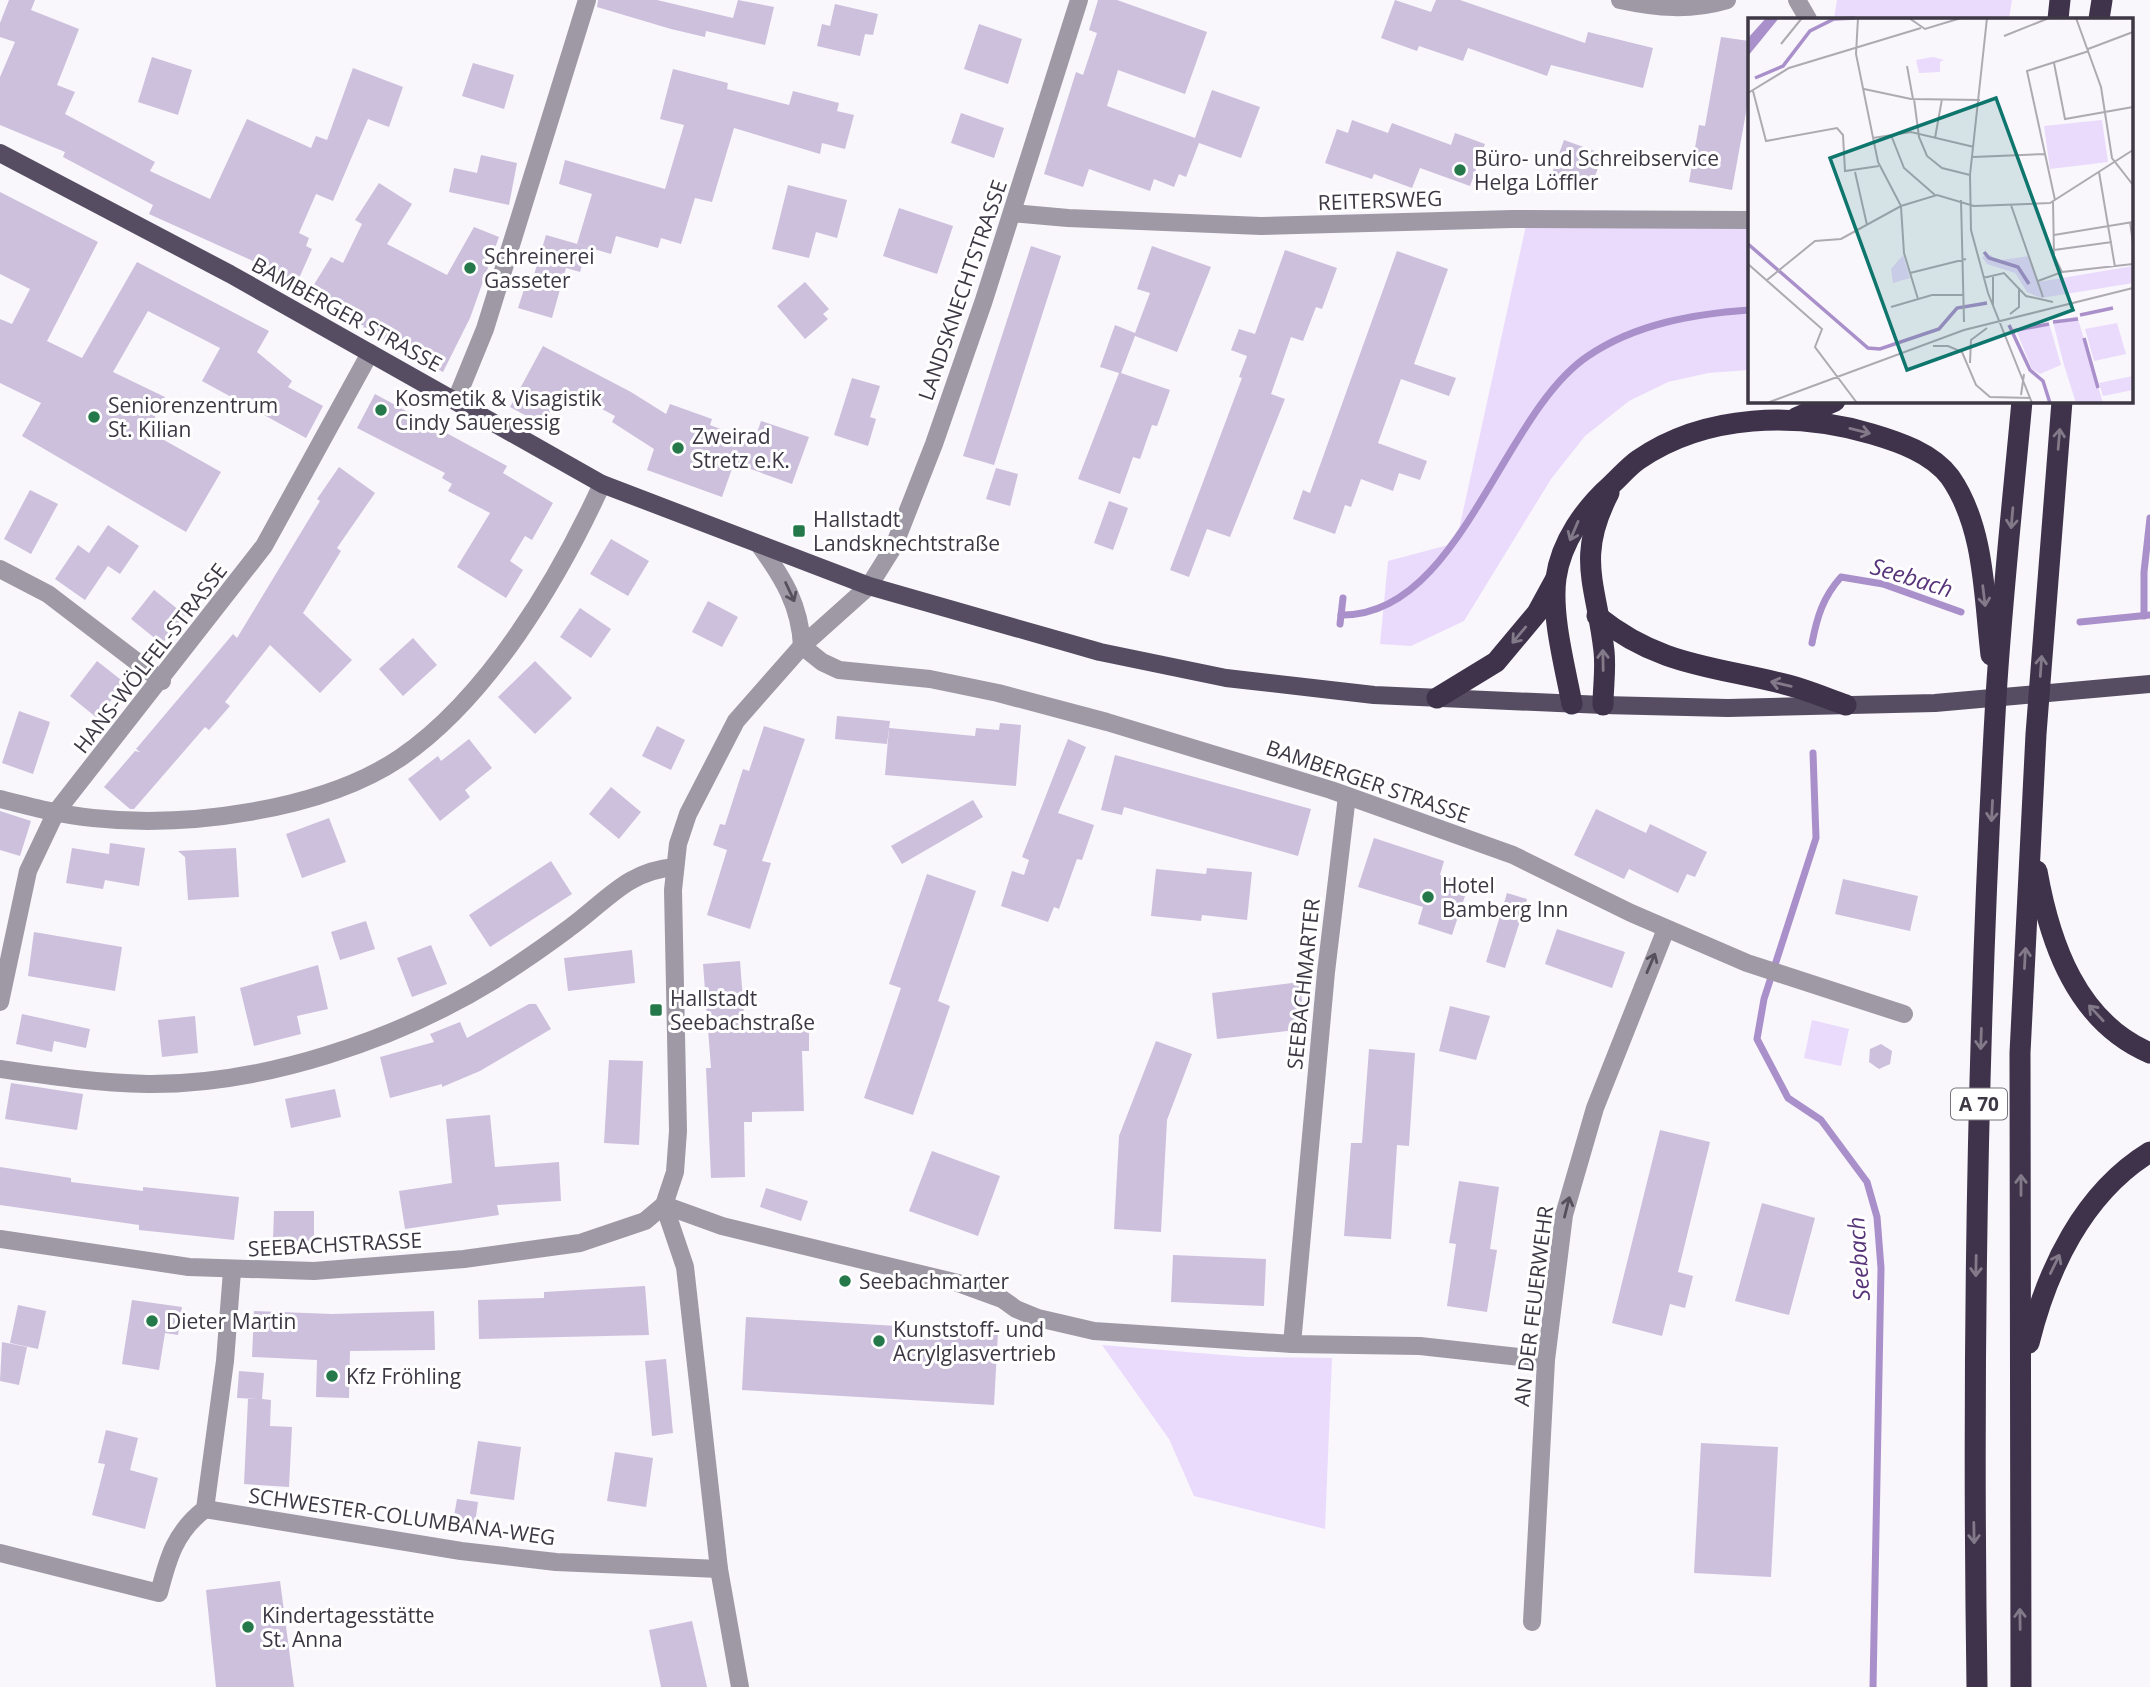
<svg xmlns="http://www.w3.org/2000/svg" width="2150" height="1687" viewBox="0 0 2150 1687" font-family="'Open Sans',sans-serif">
	<rect width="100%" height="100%" fill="#f9f6fc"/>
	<g fill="#eadbfc">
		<path d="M1837,0h175l-3,19h-175z"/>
		<path d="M1527,221l222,4v145l-41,3 -40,9 -39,19 -44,35 -34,43 -87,142 -53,25 -31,-2 8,-83 68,-18z"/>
		<path d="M1812,1020l37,9 -8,37 -37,-8z"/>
		<path d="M1102,1345l145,12 85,1 -7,171 -131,-33 -25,-57z"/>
	</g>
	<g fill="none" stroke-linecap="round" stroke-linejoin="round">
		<g stroke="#aa90ca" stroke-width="7">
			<path d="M1341,615c119,2 160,-201 247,-259 47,-32 105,-42 161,-46"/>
			<path d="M2144,616v-44l6,-54"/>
			<path d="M2080,622l70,-7"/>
			<path d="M1340,624l3,-26"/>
			<path d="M1812,643c5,-26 11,-46 29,-66l42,7 78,28"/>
			<path d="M1813,753l3,85 -52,161 -7,40 31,59 33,22 46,62 10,35 4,51 -8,419"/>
		</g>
	</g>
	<g fill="#cdc0dd">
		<path d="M9,0h26l-4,10 48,19 -22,56 18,7 -10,22 90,48 -5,9 60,28 37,-80 64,29 5,-12 11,4 26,-72 50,19 -14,40 -21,-8 -35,82 -17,-7 -17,39 10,5 -3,8 6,3 -16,36 -45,-19 2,-5 -104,-47 4,-9 -90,-48 2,-5 -65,-27v-48l15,-35 -15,-5v-14z"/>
		<path d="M598,0h59l76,18 5,-18 36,7 -9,38 -59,-14 -1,6 -34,-8 -74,-22z"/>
		<path d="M1098,0h19l90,32 -22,62 -67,-24 -11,36 88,32 17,-48 48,17 -19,51 -42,-15 -13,34 -7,-3 -5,13 -20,-8 -4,12 -61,-22 -6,18 -39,-13 32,-102 7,3 14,-42 -8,-3z"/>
		<path d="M1395,0l36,12 5,-12h24l125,43 3,-11 65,16 -10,40 -92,-23 -4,11 -79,-28 -5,13 -44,-15 -2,5 -36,-13z"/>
		<path d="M835,4l43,10 -5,21 -8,-1 -5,22 -43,-10 5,-22 8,2z"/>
		<path d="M979,24l43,15 -14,45 -44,-15z"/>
		<path d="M1721,37l28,4v66h-2l-15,83 -43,-8 10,-57 6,1z"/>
		<path d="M152,57l40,13 -14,45 -40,-13z"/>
		<path d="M473,63l41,12 -10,34 -42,-13z"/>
		<path d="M673,69l55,14 -1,6 62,16 4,-14 46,12 -2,8 17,4 -9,34 -23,-6 -2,11 -86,-26 -22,74 -17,-4 -14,46 -20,-6 -3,10 -42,-12 -5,18 -34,-10 15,-50 -33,-10 6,-24 100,29 19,-64 -24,-6z"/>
		<path d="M961,113l43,15 -10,30 -43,-15z"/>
		<path d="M1352,120l36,13 4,-10 59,22 4,-12 30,11 -15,42 -50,-18 -8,20 -38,-14 -2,5 -47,-16 12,-34 11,4z"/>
		<path d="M1564,140l39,14 -13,36 -39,-14z"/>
		<path d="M481,155l36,8 -8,42 -60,-13 5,-24 23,5z"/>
		<path d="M379,183l33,21 -25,40 60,31 27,-48 25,10 -29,81 -27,54 -80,-44 1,-2 -47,-23 3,-7 -10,-5 21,-34 12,6 19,-39 -7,-4z"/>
		<path d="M788,185l59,15 -10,38 -21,-6 -7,26 -37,-9z"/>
		<path d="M0,192l98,50 -51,99 35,17 55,-96 132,69 -12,21 35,29 -4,6 35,19 -17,32 -104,-57 18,-33 -72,-37 -35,61 52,25 -17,34 73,41 -35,60 -164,-96 19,-33 -41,-20v-64l12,5 18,-35 -30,-15z"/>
		<path d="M899,208l54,18 -16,48 -54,-18z"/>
		<path d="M546,235l42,12 -8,25 -14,-4 -14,50 -34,-10 10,-31 5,1z"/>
		<path d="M1031,246l30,10 -67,209 -31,-9z"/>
		<path d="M1152,246l59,21 -34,85 -42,-16 -14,37 49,17 -13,36 -5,-1 -12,34 -7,-2 -13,37 -42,-15 41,-106 -19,-6 15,-42 20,8 15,-40 -13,-4z"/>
		<path d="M1285,250l52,18 -15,41 -6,-2 -13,34 -12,-4 -20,57 14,5 -55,138 -23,-8 -18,48 -19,-7 72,-192 -3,-1 8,-21 -16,-6 8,-21 16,5z"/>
		<path d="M1397,251l51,18 -34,95 42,14 -7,18 -48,-17 -23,64 49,18 -7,19 -21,-7 -6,18 -32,-12 -10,28 -6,-2 -10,29 -42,-15 10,-29 7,3z"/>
		<path d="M805,282l24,27 -6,5 5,5 -23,20 -28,-33z"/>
		<path d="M543,346l88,46 35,22 4,-10 42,15 -2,6 44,17 7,-21 48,16 -17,47 -58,-21 -12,34 -75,-27 7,-21 -42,-27 3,-6 -52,-28 -20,37 -33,-18z"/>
		<path d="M852,378l28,8 -10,31 6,2 -8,27 -34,-11z"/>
		<path d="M375,394l132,72 -4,7 50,30 -21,37 -7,-4 -15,25 13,9 -17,28 -49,-31 33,-54 -42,-22 4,-7 -10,-6 3,-5 -88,-45z"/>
		<path d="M339,467l36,26 -38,55 4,3 -38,62 49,47 -32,33 -50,-48 -45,57 5,4 -21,24 -4,-3 -71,82h-4l-26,-22 31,-36 5,1 -4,-3 97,-115 4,4 83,-137 -3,-2z"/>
		<path d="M996,468l22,6 -8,32 -24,-7z"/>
		<path d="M30,490l28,14 -27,50 -27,-15z"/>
		<path d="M1109,501l19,7 -15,42 -19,-7z"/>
		<path d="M108,525l31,21 -19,28 -12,-8 -23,34 -30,-21 23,-34 11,8z"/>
		<path d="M611,539l38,22 -21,35 -38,-22z"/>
		<path d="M154,590l31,25 -23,29 -31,-25z"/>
		<path d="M708,601l30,16 -16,30 -30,-15z"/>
		<path d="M580,608l31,21 -20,29 -31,-21z"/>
		<path d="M413,638l24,27 -34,31 -24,-27z"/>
		<path d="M97,661l28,22 -28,35 -27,-22z"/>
		<path d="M535,661l37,37 -37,36 -37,-37z"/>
		<path d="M19,711l31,11 -17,52 -31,-11z"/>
		<path d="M837,716l53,5 -3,23 -52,-5z"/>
		<path d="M1000,723l21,2 -5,61 -131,-11 4,-47 86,8 1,-8 23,2z"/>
		<path d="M657,726l28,14 -14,30 -29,-14z"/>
		<path d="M764,726l41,13 -43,122 9,2 -21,66 -43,-14 20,-65 -14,-5 7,-21 5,1 18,-56 6,2z"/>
		<path d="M469,739l23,29 -27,22 5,7 -30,24 -32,-42 30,-23 3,5z"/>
		<path d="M1068,739l18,8 -28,66 36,12 -12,35 -5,-1 -18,50 -5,-2 -6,15 -47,-16 11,-35 12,4 5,-15 -7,-3z"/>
		<path d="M1115,755l196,54 -13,47 -174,-49 -2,8 -21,-5z"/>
		<path d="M611,787l30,25 -22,27 -30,-25z"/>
		<path d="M973,800l10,17 -81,47 -11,-18z"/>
		<path d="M1596,809l50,24 4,-9 57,28 -12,25 -8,-3 -9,19 -49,-24 -5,10 -50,-24z"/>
		<path d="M0,811l31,10 -11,35 -20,-6z"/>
		<path d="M329,818l17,44 -44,16 -16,-44z"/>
		<path d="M1374,838l70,23 -4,14 29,9 -17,51 -34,-11 5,-17 -65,-20z"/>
		<path d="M110,843l35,5 -6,38 -34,-6 -2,9 -37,-6 6,-35 37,6z"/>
		<path d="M236,848l3,49 -51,3 -3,-43 -7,-6z"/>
		<path d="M551,861l21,33 -82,53 -21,-32z"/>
		<path d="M1207,868l45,4 -5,48 -45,-5 -1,6 -50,-5 5,-47 50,5z"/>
		<path d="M927,874l49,17 -38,110 12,5 -37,109 -49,-17 37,-110 -12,-4z"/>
		<path d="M1843,879l75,17 -8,35 -75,-17z"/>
		<path d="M1507,893l20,6 -22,69 -19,-6z"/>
		<path d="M366,921l9,28 -35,11 -9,-28z"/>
		<path d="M1557,929l68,23 -13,36 -67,-24z"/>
		<path d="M34,932l88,15 -7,44 -87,-15z"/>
		<path d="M431,945l16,39 -35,13 -15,-39z"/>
		<path d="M632,950l3,33 -67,8 -4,-33z"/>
		<path d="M740,961l5,66 64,-1v25h-7l2,60 -52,1v10h-8l1,55 -34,1 -5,-110h5l-8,-104z"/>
		<path d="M318,965l10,44 -31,7 4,18 -47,12 -14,-58z"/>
		<path d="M1300,982l5,47 -88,10 -5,-46z"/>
		<path d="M529,1004h7l15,25 -71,42 -38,16v-3l-52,14 -10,-41 54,-15 -4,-8 30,-12 7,16z"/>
		<path d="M1450,1006l40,10 -14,44 -37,-9z"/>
		<path d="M22,1014l68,15 -4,19 -32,-7 -2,11 -36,-8z"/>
		<path d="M195,1016l3,37 -36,4 -4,-37z"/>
		<path d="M1156,1041l36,13 -25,66 -6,112 -47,-3 5,-93z"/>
		<path d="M1881,1044l11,7 -2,13 -11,5 -10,-7 1,-13z"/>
		<path d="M1369,1049l46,4 -6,93 -12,-1 -6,94 -47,-3 7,-93h11z"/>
		<path d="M609,1060l34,1 -4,84 -35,-2z"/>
		<path d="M11,1083l72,11 -6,36 -72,-11z"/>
		<path d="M335,1089l6,28 -50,11 -6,-29z"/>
		<path d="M490,1115l5,52 64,-5 2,39 -64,4 2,10 -94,14 -6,-38 53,-8 -6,-64z"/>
		<path d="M1660,1130l50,12 -32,130 15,4 -8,32 -15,-4 -8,32 -50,-13z"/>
		<path d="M932,1151l68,25 -22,60 -69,-25z"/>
		<path d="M0,1167l71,11v4l72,9v-4l96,10 -5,43 -95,-10v-5l-139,-20z"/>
		<path d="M1459,1181l40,6 -9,62 7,1 -10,62 -40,-6 9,-62 -7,-1z"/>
		<path d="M766,1188l42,13 -7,20 -41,-14z"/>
		<path d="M1762,1203l53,15 -26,97 -54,-14z"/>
		<path d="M274,1211h40v30h-41z"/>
		<path d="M1173,1255l93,4 -2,47 -93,-4z"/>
		<path d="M645,1286l4,49 -170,4 -1,-39 66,-2v-6z"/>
		<path d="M132,1300l50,7 -4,28 -13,-2 -6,37 -37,-6z"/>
		<path d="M18,1305l28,6 -8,38 -28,-6z"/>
		<path d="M254,1311l78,3 102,-3 1,39 -85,1 -1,47 -33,-1 1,-37 -65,-3z"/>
		<path d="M746,1317l252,15 -4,73 -252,-15z"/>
		<path d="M2,1342l25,5 -8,38 -19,-4z"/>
		<path d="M666,1359l7,74 -21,3 -7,-75z"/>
		<path d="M239,1371l25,2 -2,26 9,1 -1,26 22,1 -3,60 -45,-3 4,-85h10l-21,-1z"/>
		<path d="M106,1430l32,8 -8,32 28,8 -13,51 -53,-14 13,-51 -7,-1z"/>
		<path d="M478,1441l43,6 -7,53 -44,-6z"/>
		<path d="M1701,1443l77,4 -7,130 -77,-4z"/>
		<path d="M615,1452l38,6 -7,49 -39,-6z"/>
		<path d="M457,1499l21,3 -4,28 -22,-3z"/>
		<path d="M280,1581l14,106h-78l-10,-97z"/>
		<path d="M692,1621l15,66h-46l-12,-57z"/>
	</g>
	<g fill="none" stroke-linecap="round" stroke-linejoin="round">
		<g stroke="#9e99a5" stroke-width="18">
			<path d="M1620,0c37,8 70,11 107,0"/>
			<path d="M1797,0l11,19"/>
			<path d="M1012,213l56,5 193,8 251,-7 237,1"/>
			<path d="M456,400l29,-71 102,-329"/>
			<path d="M760,546c23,32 40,59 42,100"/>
			<path d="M0,569l48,25 114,87"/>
			<path d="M802,646l20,16 17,8 91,9 68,14 109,29 224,68 182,65 118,58 116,50 157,51"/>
			<path d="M0,799c31,8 62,16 93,19 93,10 228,-7 307,-60 88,-60 158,-178 202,-274"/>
			<path d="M0,1002l28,-131 28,-59 208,-266 106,-193"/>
			<path d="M0,1069c49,7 98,14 148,15 115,1 249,-44 346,-104 25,-16 50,-33 74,-51 38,-27 58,-58 107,-62"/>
			<path d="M664,1205l58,21 236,57 44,16 14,10 22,9 56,13 198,13 128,2 126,14"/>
			<path d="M664,1205l21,62 34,302 21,118"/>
			<path d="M0,1239l189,28 125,4 150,-12 116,-16 65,-22 19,-16 11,-33 3,-41 -5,-241 5,-46 10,-30 48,-93 66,-75 67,-60 25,-40 40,-102 50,-144 95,-300"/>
			<path d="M1292,1344l34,-372 21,-176"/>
			<path d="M205,1509l256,42 95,11 163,7"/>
			<path d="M0,1553l159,40c9,-35 16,-61 46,-84l20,-148 7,-90"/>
			<path d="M1532,1622l14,-262 18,-145 31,-107 71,-179"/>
		</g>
		<path stroke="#564d62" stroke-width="18" d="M0,153l230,121 372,210 267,102 231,66 126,26 148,17 229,10 125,3 207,-5 215,-19"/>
		<g stroke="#3e334a" stroke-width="21">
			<path d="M2058,19l2,-19"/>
			<path d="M2099,19l3,-19"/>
			<path d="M1796,418l39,-17"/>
			<path d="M1597,616c62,50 116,50 187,68 21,5 42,14 62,21"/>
			<path d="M1437,698l59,-36 41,-49 18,-33"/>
			<path d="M1572,704c-7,-37 -21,-89 -16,-126 5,-36 29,-70 55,-93 9,-8 17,-18 27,-25 68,-47 159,-48 234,-26 27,8 60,19 78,43 35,50 34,120 41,178"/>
			<path d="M1603,705c0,-17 3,-36 1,-54 -7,-65 -29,-93 5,-158"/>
			<path d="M2037,871c13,73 40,151 113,182"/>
			<path d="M2029,1343c18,-73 54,-150 121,-191"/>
			<path d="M1977,1687c-5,-330 0,-660 19,-990 6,-99 17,-198 26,-296"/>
			<path d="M2021,1687l-1,-634 16,-319 26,-333"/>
		</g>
	</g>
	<defs><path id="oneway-shaft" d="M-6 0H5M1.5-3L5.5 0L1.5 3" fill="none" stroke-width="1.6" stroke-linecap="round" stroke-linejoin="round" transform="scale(1.75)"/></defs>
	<g stroke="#827a89">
		<use href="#oneway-shaft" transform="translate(1860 431) rotate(14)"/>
		<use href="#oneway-shaft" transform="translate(2059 439) rotate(-85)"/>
		<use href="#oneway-shaft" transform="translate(2012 518) rotate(95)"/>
		<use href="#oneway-shaft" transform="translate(1574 531) rotate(113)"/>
		<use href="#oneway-shaft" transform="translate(1984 596) rotate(83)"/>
		<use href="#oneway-shaft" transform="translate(1519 635) rotate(130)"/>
		<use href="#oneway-shaft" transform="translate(1603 660) rotate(-91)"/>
		<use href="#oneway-shaft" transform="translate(2041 666) rotate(-86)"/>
		<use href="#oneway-shaft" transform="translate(1781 684) rotate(-167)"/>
		<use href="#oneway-shaft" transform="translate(1992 811) rotate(93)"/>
		<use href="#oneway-shaft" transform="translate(2025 958) rotate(-87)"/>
		<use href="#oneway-shaft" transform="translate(2096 1013) rotate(-133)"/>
		<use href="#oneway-shaft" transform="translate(1981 1039) rotate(92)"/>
		<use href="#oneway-shaft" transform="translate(2021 1185) rotate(-90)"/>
		<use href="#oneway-shaft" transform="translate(2055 1264) rotate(-64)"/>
		<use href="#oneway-shaft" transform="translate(1976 1266) rotate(91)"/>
		<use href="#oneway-shaft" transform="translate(1974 1533) rotate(89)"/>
		<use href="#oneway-shaft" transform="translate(2020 1619) rotate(-91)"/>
	</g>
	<g stroke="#55505c">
		<use href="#oneway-shaft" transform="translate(790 592) rotate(65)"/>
		<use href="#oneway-shaft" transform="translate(1651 963) rotate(-67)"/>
		<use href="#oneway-shaft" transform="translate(1567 1207) rotate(-76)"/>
	</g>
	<g fill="#24784a" stroke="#fff" stroke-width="2.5">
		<circle cx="1460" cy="170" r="7"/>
		<circle cx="470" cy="268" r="7"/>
		<circle cx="381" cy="410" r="7"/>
		<circle cx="94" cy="417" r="7"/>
		<circle cx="678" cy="448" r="7"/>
		<rect x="792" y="524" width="14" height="14" rx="3.5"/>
		<circle cx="1428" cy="897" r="7"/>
		<rect x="649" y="1003" width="14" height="14" rx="3.5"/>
		<circle cx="845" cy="1281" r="7"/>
		<circle cx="152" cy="1321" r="7"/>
		<circle cx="879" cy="1341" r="7"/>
		<circle cx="332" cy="1376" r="7"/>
		<circle cx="248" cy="1627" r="7"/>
	</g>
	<g text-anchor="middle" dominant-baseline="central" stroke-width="6" stroke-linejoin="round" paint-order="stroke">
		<rect fill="#fff" stroke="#77747c" stroke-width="2" x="1951" y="1088.5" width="56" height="31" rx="5"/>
		<g font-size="19" font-weight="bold" fill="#3d3844">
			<text x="1979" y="1104">A 70</text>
		</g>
		<g font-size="21" fill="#3d3844" stroke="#fff" text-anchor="start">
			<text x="1474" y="158">Büro- und Schreibservice<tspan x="1474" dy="24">Helga Löffler</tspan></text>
			<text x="484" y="256">Schreinerei<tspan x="484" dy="24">Gasseter</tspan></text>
			<text x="395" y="398">Kosmetik &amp; Visagistik<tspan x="395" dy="24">Cindy Saueressig</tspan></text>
			<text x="108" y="405">Seniorenzentrum<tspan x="108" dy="24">St. Kilian</tspan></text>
			<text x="692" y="436">Zweirad<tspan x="692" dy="24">Stretz e.K.</tspan></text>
			<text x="813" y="519">Hallstadt<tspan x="813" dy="24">Landsknechtstraße</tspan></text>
			<text x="1442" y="885">Hotel<tspan x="1442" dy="24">Bamberg Inn</tspan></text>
			<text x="670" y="998">Hallstadt<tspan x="670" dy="24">Seebachstraße</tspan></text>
			<text x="859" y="1281">Seebachmarter</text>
			<text x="166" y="1321">Dieter Martin</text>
			<text x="893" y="1329">Kunststoff- und<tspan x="893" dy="24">Acrylglasvertrieb</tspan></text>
			<text x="346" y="1376">Kfz Fröhling</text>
			<text x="262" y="1615">Kindertagesstätte<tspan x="262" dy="24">St. Anna</tspan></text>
		</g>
		<g font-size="21" fill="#3d3844" stroke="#fff">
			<text transform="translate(1380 200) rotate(-2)">REITERSWEG</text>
			<text transform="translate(962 290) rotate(-71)">LANDSKNECHTSTRASSE</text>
			<text transform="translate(347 314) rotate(29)">BAMBERGER STRASSE</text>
			<text transform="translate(150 658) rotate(-52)">HANS-WÖLFEL-STRASSE</text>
			<text transform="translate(1368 781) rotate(19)">BAMBERGER STRASSE</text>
			<text transform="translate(1303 984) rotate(-84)">SEEBACHMARTER</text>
			<text transform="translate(335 1244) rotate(-3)">SEEBACHSTRASSE</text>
			<text transform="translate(1533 1306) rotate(-83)">AN DER FEUERWEHR</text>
			<text transform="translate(402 1516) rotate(8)">SCHWESTER-COLUMBANA-WEG</text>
		</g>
		<g font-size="23" font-style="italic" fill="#573379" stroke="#fff">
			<text transform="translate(1912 577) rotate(17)">Seebach</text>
			<text transform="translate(1858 1259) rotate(-94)">Seebach</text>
		</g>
	</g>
	<g transform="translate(1748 18)">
		<rect width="385" height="385" fill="#f9f6fc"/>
		<path d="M185,39l11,3 -4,2v10l-21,1 -3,-13zM354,102l6,42 -58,7 -6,-43zM155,237l7,23 -17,5 -2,-14zM243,237l4,6 34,-5 9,26 95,-16v17l-92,15 -14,-6 -12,-19 -28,-9 -5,-7zM329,298l17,56 9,31h-27l-12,-38 -11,-43zM301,305l12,42 -21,9 -8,-5 -16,-39zM369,305l9,31 -32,7 -9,-32zM385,358v14l-30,6 -4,-13z" fill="#eadbfc"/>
		<path d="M18,0h13l-31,38v-18z" fill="#aa90ca"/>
		<path fill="none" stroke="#aa90ca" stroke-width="3.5" d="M7,60l28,-12 27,-35 24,-12 21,-1M0,226l120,104 12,1 59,-20 18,-21 30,-5M236,234l5,6 29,9 11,17M332,297l33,-7M305,304l25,-3M261,307l21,45 13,11 7,22M264,313l37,-7M336,320l14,50"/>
		<path fill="none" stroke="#aeaab2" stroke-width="2" d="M110,0l-2,36 22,108 23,44M161,0l16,11 36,-11M239,0l-17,157 1,55 17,63 44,110M328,0l25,69 11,71 21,27M256,18l45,-18M33,26l21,-26M340,31l45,-17M306,45l11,56 68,-12M159,48l6,33M116,71l47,10 69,1M5,73l13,50 71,-13 6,7 2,36 34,-5M0,75l41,-25 132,-40M166,81l5,38 8,19 15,12 28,7M143,117l13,33 31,27M125,120l38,-6 63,15M187,120l7,-39M225,139l72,-3M107,154l12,53M351,154l16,95M213,182l3,122M307,182l-28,-129 62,-20M305,183l1,55 8,16M263,187l32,92M153,189l3,46 14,46M382,204l3,21M306,217l79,-13M306,232l58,-8M0,246l74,65 -7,18 42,56M162,255l56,-14M245,259v28M235,260l21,-5 22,23 27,6M19,262l48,-39 26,-2 60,-33 36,-11 37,11 76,-3 83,-53M290,263l24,-9 71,-8M143,289l41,-12h32M262,296l9,-7v-18M185,328h15l14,6 14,33 14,12 41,1M222,345l1,-23 16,-12M273,377l3,-21M19,385l197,-73 169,-42"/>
		<path fill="#0f766e" fill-opacity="0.15" stroke="#0f766e" stroke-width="3.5" d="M248,80l77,212 -166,60 -77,-212z"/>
		<rect width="385" height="385" fill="none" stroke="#3d3844" stroke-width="3.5"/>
	</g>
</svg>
